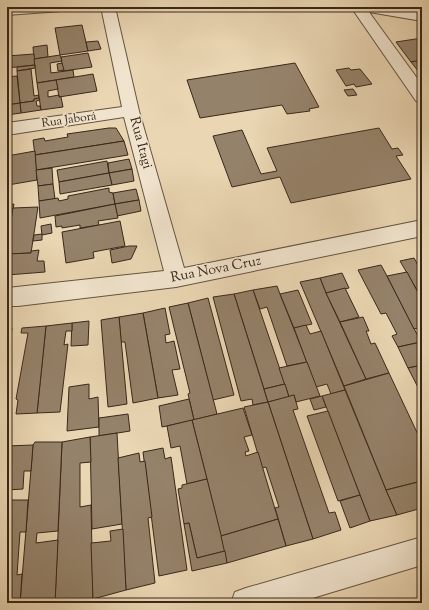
<svg xmlns="http://www.w3.org/2000/svg" width="429" height="610" viewBox="0 0 429 610" font-family="'Sorts Mill Goudy',serif">
	<rect width="100%" height="100%" fill="#ead6b3"/>
	<filter id="stains"><feTurbulence type="fractalNoise" baseFrequency=".005" numOctaves="4"/><feColorMatrix values="0 0 0 0 .2 0 0 0 0 .09 0 0 0 0 .02 0 0 0 .5 -.17"/></filter>
	<radialGradient id="worn" r=".72"><stop offset=".6" stop-color="#630" stop-opacity="0"/><stop offset="1" stop-color="#630" stop-opacity=".3"/></radialGradient>
	<g fill="#95826a" stroke="#39281a">
		<path d="M82,25l6,26 -28,4 -5,-27z"/>
		<path d="M422,38v22l-11,2 -15,-20z"/>
		<path d="M98,41l3,8 -13,2 -2,-9z"/>
		<path d="M47,45l1,12 -14,2 -1,-12z"/>
		<path d="M88,53l4,14 -29,4 -2,-14z"/>
		<path d="M34,54l1,11 -28,3v-12z"/>
		<path d="M60,55l2,6 -12,2 1,10 22,-3 1,7 -37,6 -3,-24z"/>
		<path d="M422,60v16l-11,-14z"/>
		<path d="M62,63l2,7 -6,1 -1,-7z"/>
		<path d="M295,63l24,44 -10,2 1,2 -23,3 -5,-9 -82,13 -13,-38z"/>
		<path d="M35,65v3l-18,3v-4z"/>
		<path d="M349,68l2,2 9,-1 12,15 -16,3 -2,-3 -8,2 -10,-16z"/>
		<path d="M31,69l3,27 5,-1v3l-5,1v2l-14,2 -3,-32z"/>
		<path d="M93,74l4,17 -38,6 -3,-17z"/>
		<path d="M17,76l3,27 -13,2v-28z"/>
		<path d="M56,80l2,9 -10,2v6l11,-2v2h2l2,10 -22,3 -4,-27z"/>
		<path d="M353,89l4,6 -9,1 -4,-6z"/>
		<path d="M39,98l1,2 -4,1 1,5h3l1,4 -20,3 -1,-10 14,-2v-2z"/>
		<path d="M20,103l1,10 -14,2v-10z"/>
		<path d="M109,128h7l8,13 -89,14 -2,-15 11,-2 1,3 23,-4 -1,-3z"/>
		<path d="M379,128l13,21 6,-1 5,7 -7,1 15,23 -120,24 -11,-26 -48,10 -19,-51 29,-6 19,44 16,-3 -10,-23z"/>
		<path d="M124,141l4,14 -92,15 -1,-15z"/>
		<path d="M35,151l2,29 -29,5 -1,-29z"/>
		<path d="M129,159l3,10 -23,4 -1,-10z"/>
		<path d="M107,161l2,12 -50,9 -2,-12z"/>
		<path d="M52,168l1,16 -15,2 -2,-16z"/>
		<path d="M132,169l2,12 -22,4 -3,-12z"/>
		<path d="M109,173l3,12 -52,9 -1,-12z"/>
		<path d="M53,184l2,15 -16,2 -1,-15z"/>
		<path d="M109,188v4l4,1 2,11 -75,14 -1,-17 19,-3 1,3 9,-2v-3z"/>
		<path d="M136,189l3,11 -24,4 -2,-11z"/>
		<path d="M139,200l2,11 -24,5 -2,-12z"/>
		<path d="M14,204l-2,10 -5,1v-10z"/>
		<path d="M115,204l3,14 -20,3 1,4 -19,3v-3l-18,3v-2l-6,1 -1,-11z"/>
		<path d="M38,207l-7,46 -24,1v-13l6,-33z"/>
		<path d="M12,214l-5,27v-26z"/>
		<path d="M120,221l5,25 -32,6 1,6 -28,5 -4,-31z"/>
		<path d="M51,224l1,9 -10,2 -1,-9z"/>
		<path d="M42,234v6l-9,1 1,-6z"/>
		<path d="M129,246h8l-6,13 -19,4 -2,-13z"/>
		<path d="M39,250l-2,11h7l1,11 -38,3v-21l24,-1v-2z"/>
		<path d="M414,258l8,14v19l-4,1 -18,-31z"/>
		<path d="M381,265l6,11 34,66 -23,5 -6,-11 5,-2 -11,-21 -5,1 -23,-44z"/>
		<path d="M407,272l15,28v27l-8,2 -27,-53z"/>
		<path d="M342,273l7,15 -23,5 -6,-15z"/>
		<path d="M320,278l6,15 40,86 -22,7 -44,-104z"/>
		<path d="M277,286l3,8 27,68 -20,4 -20,-59 -7,2 -7,-19z"/>
		<path d="M345,288l14,29 -19,5 -14,-29z"/>
		<path d="M253,290l32,94 -21,5 -30,-95z"/>
		<path d="M298,290l14,34 -18,4 -14,-34z"/>
		<path d="M234,294l34,108 -15,3 -1,-6 -11,2 -28,-104z"/>
		<path d="M208,298l26,97 -21,5 -25,-97z"/>
		<path d="M188,303l29,111 -23,6 -6,-26 2,-1 -21,-86z"/>
		<path d="M165,308l5,26 -5,1 1,8 8,-2 6,28 -8,1 6,25 -20,3 -15,-85z"/>
		<path d="M143,313l15,85 -25,5 -8,-61h-4l-2,-25z"/>
		<path d="M119,317l8,87 -19,3 -7,-87z"/>
		<path d="M363,317l6,14h-3l5,13 4,-1 14,30 -23,6 -26,-57z"/>
		<path d="M89,321l-1,24 -17,1 1,-23z"/>
		<path d="M72,323v8h-6l-2,14 4,-1 -8,68 -23,1 9,-87z"/>
		<path d="M306,325l4,9 11,-3 24,59 -14,4 -4,-10 -11,3 -22,-59z"/>
		<path d="M46,326l-9,87 -21,1 2,-14 -2,-1 12,-66h-7l1,-5z"/>
		<path d="M7,328h5l-5,31z"/>
		<path d="M421,342l1,23 -14,3 -10,-21z"/>
		<path d="M307,362l13,34 -24,6 -2,-7 -5,2 -10,-29z"/>
		<path d="M422,365v30l-14,-27z"/>
		<path d="M389,373l33,70v38l-36,9 -42,-104z"/>
		<path d="M89,384v15l9,-2 1,30 -32,4 2,-44z"/>
		<path d="M285,384l4,13 -21,5 -4,-13z"/>
		<path d="M345,390l41,100 11,25 -27,6 -48,-125z"/>
		<path d="M294,395l4,14 -5,1 36,103 6,-1 6,18 -28,9 -45,-137z"/>
		<path d="M322,396l4,11 -12,3 -4,-11z"/>
		<path d="M189,399l5,21 -32,7 -3,-21z"/>
		<path d="M268,402l45,137 -27,7 -11,-38 4,-1 -13,-40 -4,1 -18,-61z"/>
		<path d="M243,408l9,27 -8,2 5,14 -4,1 1,4 12,-4 20,67 -57,17 -29,-116z"/>
		<path d="M328,411l32,84 -22,6 -31,-85z"/>
		<path d="M128,414l2,17 -31,5v-18z"/>
		<path d="M192,420l15,59 -20,5 -7,-38 -9,2 -4,-22z"/>
		<path d="M117,433l5,91 -30,5 -2,-92z"/>
		<path d="M90,437l1,25 -11,1v44l11,-2 2,94 -38,4 7,-161z"/>
		<path d="M35,442h27l-4,89 -21,2 -1,10 22,-3 -3,63h-35l13,-158z"/>
		<path d="M33,445l-2,26h-7l-1,18 -16,1v-44z"/>
		<path d="M163,448l2,11 6,-2 16,113 -28,6 -16,-124z"/>
		<path d="M139,453l1,9 5,-1 7,56 -4,1 7,65 -29,7 -8,-132z"/>
		<path d="M207,479l18,72 -28,7 -8,-35 -5,1 -6,-35 4,-1v-3z"/>
		<path d="M422,481v27l-25,7 -11,-25z"/>
		<path d="M360,495l10,26 -20,7 -10,-27z"/>
		<path d="M7,500h21l-2,32h-6l-3,43 5,-1 -2,29h-13z"/>
		<path d="M278,519l8,27 -59,17 -6,-27z"/>
		<path d="M189,523l8,35 28,-7 2,12 -35,8 -8,-47z"/>
		<path d="M123,529l3,61 -33,9 -2,-56 20,-2 -1,-10z"/>
	</g>
	<g fill="none" stroke-linecap="round" stroke-linejoin="round">
		<defs>
			<g id="minor">
				<path d="M7,7h61l-2,3 -5,1 -54,4z"/>
				<path d="M101,7h14l24,104 45,157 238,-48v16l-246,51 -158,19h-11v-18l157,-17 -40,-154 -117,18v-12l115,-16z"/>
				<path d="M351,7h38l33,6v8l-53,-9 53,73v17l-6,-1z"/>
				<path d="M422,537v28l-126,38h-65l4,-11 11,-4z"/>
			</g>
		</defs>
		<use href="#minor" stroke="#655440" stroke-width="2"/>
		<use href="#minor" fill="#f1e4ce" fill-rule="evenodd"/>
	</g>
	<g text-anchor="middle" dominant-baseline="central" stroke-width="3" stroke-linejoin="round" paint-order="stroke">
		<g font-size="12" fill="#39281a" stroke="#f1e4ce">
			<text transform="translate(69 120) rotate(-8)">Rua Jaborá</text>
		</g>
		<g font-size="14" fill="#39281a" stroke="#f1e4ce">
			<text transform="translate(140 143) rotate(75)">Rua Itagi</text>
			<text transform="translate(216 270) rotate(-11)">Rua Nova Cruz</text>
		</g>
	</g>
	<rect width="429" height="610" fill="none" stroke="#ead6b3" stroke-width="24"/>
	<rect x="8" y="8" width="413" height="594" fill="none" stroke="#39281a" stroke-width="2"/>
	<rect x="12" y="12" width="405" height="586" fill="none" stroke="#39281a"/>
	<rect width="100%" height="100%" filter="url(#stains)"/>
	<rect width="100%" height="100%" fill="url(#worn)"/>
</svg>
